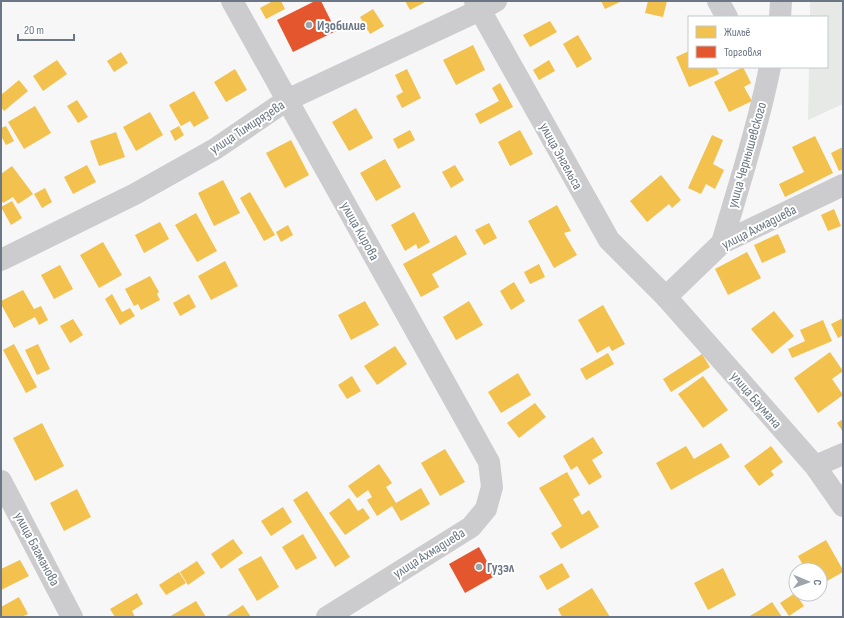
<svg xmlns="http://www.w3.org/2000/svg" width="844" height="618" viewBox="0 0 844 618" font-family="'Sofia Sans Condensed',sans-serif">
	<rect width="100%" height="100%" fill="#f7f7f7"/>
	<path fill="#e6e9e5" d="M810,1h33v103l-35,16 1,-53h18v-50h-17z"/>
	<g fill="#f2c14e">
		<path d="M273,1h8l4,8 -19,10 -6,-11z"/>
		<path d="M405,1h22l-17,9z"/>
		<path d="M601,1h21l-17,8z"/>
		<path d="M648,1h19l-4,16 -18,-4z"/>
		<path d="M373,9l11,17 -14,8 -10,-17z"/>
		<path d="M550,21l7,11 -27,15 -7,-12z"/>
		<path d="M578,35l14,24 -15,9 -14,-24z"/>
		<path d="M473,45l12,25 -29,15 -13,-25z"/>
		<path d="M689,51v16h27l3,7 -30,13 -13,-30z"/>
		<path d="M121,52l7,11 -14,9 -7,-11z"/>
		<path d="M57,60l10,14 -24,17 -10,-15z"/>
		<path d="M549,60l6,11 -16,9 -6,-10z"/>
		<path d="M743,67l8,16 -7,4 8,14 -23,11 -15,-30z"/>
		<path d="M235,69l12,21 -21,12 -12,-20z"/>
		<path d="M407,69l14,29 -19,10 -6,-12 7,-4 -8,-17z"/>
		<path d="M19,80l9,11 -24,20 -3,-4v-12z"/>
		<path d="M500,83l13,24 -33,17 -5,-10 24,-13 -7,-13z"/>
		<path d="M194,91l15,27 -15,9 -4,-6 -9,5 -12,-21z"/>
		<path d="M77,100l11,17 -10,6 -11,-17z"/>
		<path d="M35,106l16,27 -27,16 -16,-27z"/>
		<path d="M356,108l17,30 -24,13 -17,-29z"/>
		<path d="M150,112l13,23 -27,16 -13,-24z"/>
		<path d="M6,126l8,15 -8,4 -5,-9v-8z"/>
		<path d="M179,126l5,9 -9,6 -5,-10z"/>
		<path d="M410,130l5,10 -17,9 -5,-10z"/>
		<path d="M520,130l13,24 -23,12 -12,-24z"/>
		<path d="M116,132l9,25 -26,9 -9,-25z"/>
		<path d="M712,135l11,5 -10,24 11,6 -9,19 -9,-5 -5,10 -13,-6z"/>
		<path d="M815,136l18,37 -48,24 -6,-13 25,-12 -12,-25z"/>
		<path d="M291,140l18,35 -24,13 -19,-35z"/>
		<path d="M843,147v22l-4,2 -8,-18z"/>
		<path d="M385,159l16,28 -25,14 -16,-28z"/>
		<path d="M87,165l9,17 -23,12 -9,-17z"/>
		<path d="M455,165l9,15 -13,8 -9,-16z"/>
		<path d="M12,166l21,28 -15,10 -5,-7 -10,6 -2,-3v-26z"/>
		<path d="M661,175l20,25 -9,8 -3,-4 -22,18 -17,-21z"/>
		<path d="M223,180l17,33 -26,13 -16,-33z"/>
		<path d="M45,188l7,14 -10,6 -8,-14z"/>
		<path d="M250,192l25,43 -11,6 -24,-43z"/>
		<path d="M12,201l10,17 -11,7 -10,-18z"/>
		<path d="M557,205l14,26 -7,2 13,22 -23,13 -26,-47z"/>
		<path d="M834,209l7,17 -13,5 -7,-16z"/>
		<path d="M414,212l16,30 -12,7 -2,-5 -11,7 -14,-26z"/>
		<path d="M196,213l21,38 -20,11 -22,-37z"/>
		<path d="M160,222l9,17 -25,14 -9,-18z"/>
		<path d="M489,223l8,15 -13,7 -9,-15z"/>
		<path d="M288,225l5,10 -12,7 -5,-10z"/>
		<path d="M778,234l8,18 -24,11 -8,-18z"/>
		<path d="M456,235l11,19 -35,20 7,13 -18,10 -18,-33z"/>
		<path d="M103,242l19,33 -23,13 -19,-33z"/>
		<path d="M747,252l14,26 -33,17 -13,-26z"/>
		<path d="M225,261l13,25 -27,14 -13,-24z"/>
		<path d="M539,264l6,13 -15,7 -6,-12z"/>
		<path d="M60,265l13,24 -19,10 -13,-24z"/>
		<path d="M150,276l9,16 -2,2 3,6 -19,10 -3,-6 -4,2 -9,-17z"/>
		<path d="M514,282l11,19 -14,9 -11,-19z"/>
		<path d="M23,290l11,19 7,-3 7,14 -9,5 -4,-8 -21,11 -13,-24v-3z"/>
		<path d="M112,294l10,18 8,-4 5,8 -15,9 -15,-26z"/>
		<path d="M189,294l7,13 -16,9 -7,-13z"/>
		<path d="M365,301l14,24 -28,15 -13,-25z"/>
		<path d="M469,301l14,24 -27,15 -13,-23z"/>
		<path d="M603,305l22,39 -13,7 -3,-5 -12,7 -19,-33z"/>
		<path d="M774,311l20,25 -22,18 -21,-25z"/>
		<path d="M843,318v17l-5,3 -7,-14z"/>
		<path d="M73,319l10,16 -13,8 -10,-17z"/>
		<path d="M823,320l9,21 -40,17 -4,-9 17,-8 -5,-11z"/>
		<path d="M14,344l23,43 -11,6 -23,-43z"/>
		<path d="M38,344l12,25 -13,6 -12,-25z"/>
		<path d="M395,346l12,18 -30,21 -13,-19z"/>
		<path d="M830,352l13,19 -11,8 11,16 -25,18 -24,-35z"/>
		<path d="M608,353l6,11 -28,16 -6,-11z"/>
		<path d="M702,354l8,13 -39,25 -8,-13z"/>
		<path d="M518,373l13,22 -30,18 -13,-21z"/>
		<path d="M352,376l9,15 -14,8 -9,-14z"/>
		<path d="M703,376l25,34 -25,18 -25,-34z"/>
		<path d="M535,403l11,14 -27,21 -12,-15z"/>
		<path d="M843,419v13l-6,-9z"/>
		<path d="M42,423l22,43 -29,15 -22,-43z"/>
		<path d="M593,437l10,16 -11,7 10,17 -13,8 -12,-19 -6,4 -8,-14z"/>
		<path d="M721,443l9,14 -59,33 -15,-27 30,-17 8,13z"/>
		<path d="M771,446l12,16 -12,9 3,4 -15,11 -15,-20z"/>
		<path d="M445,449l20,33 -25,14 -19,-33z"/>
		<path d="M379,464l13,19 -6,4 10,16 25,-15 9,16 -29,17 -9,-15 -15,10 -10,-16 5,-3 -4,-7 -11,8 -9,-12z"/>
		<path d="M567,472l13,23 -7,4 9,16 7,-5 10,17 -38,22 -10,-16 11,-7 -23,-38z"/>
		<path d="M77,489l14,28 -27,14 -14,-28z"/>
		<path d="M307,491l43,66 -15,10 -42,-67z"/>
		<path d="M349,498l9,13 5,-3 7,10 -25,17 -16,-22z"/>
		<path d="M283,507l9,15 -21,14 -10,-15z"/>
		<path d="M303,534l14,24 -21,12 -14,-23z"/>
		<path d="M233,539l10,14 -22,16 -10,-15z"/>
		<path d="M826,540l17,30v2l-23,13v-15h-17l2,-1 -7,-13z"/>
		<path d="M261,556l18,31 -22,14 -19,-32z"/>
		<path d="M20,560l9,16 -28,14v-21z"/>
		<path d="M197,561l8,12 -17,12 -8,-13z"/>
		<path d="M562,563l8,14 -23,13 -8,-14z"/>
		<path d="M723,568l13,27 -28,15 -14,-27z"/>
		<path d="M179,572l7,11 -20,12 -7,-10z"/>
		<path d="M592,588l18,29h-48l-4,-8z"/>
		<path d="M137,593l6,11 -11,7 3,6h-20l-5,-8z"/>
		<path d="M795,593l9,13 -15,10 -9,-13z"/>
		<path d="M19,597l9,17 -7,3h-20v-10z"/>
		<path d="M196,601l10,16h-37z"/>
		<path d="M772,602l10,15h-34l12,-7z"/>
		<path d="M243,605l8,12h-26z"/>
	</g>
	<g fill="#e4572e">
		<path d="M315,1h6l15,30 -43,21 -16,-32z"/>
		<path d="M479,547l16,29 -30,17 -16,-29z"/>
	</g>
	<g fill="none" stroke-linecap="round" stroke-linejoin="round">
		<g stroke="#ccccce" stroke-width="22">
			<path d="M232,1l257,461 3,25 -6,22 -15,18 -144,90"/>
			<path d="M475,1l134,239 57,57 149,169 28,40"/>
			<path d="M718,1l9,16"/>
			<path d="M780,17l1,-16"/>
			<path d="M722,243c17,-58 36,-117 48,-176"/>
			<path d="M1,260l134,-66 80,-45 72,-49 193,-90 16,-9"/>
			<path d="M666,297l56,-54 121,-58"/>
			<path d="M815,466l28,-12"/>
			<path d="M1,481l71,136"/>
		</g>
	</g>
	<g fill="#9ca4ac" stroke="#fff" stroke-width="1.5">
		<circle cx="309" cy="25" r="4"/>
		<circle cx="479" cy="567" r="4"/>
	</g>
	<g text-anchor="middle" dominant-baseline="central" stroke-width="4" stroke-linejoin="round" paint-order="stroke">
		<g font-size="14" font-weight="bold" fill="#6b7784" stroke="#fff" text-anchor="start">
			<text x="317" y="25">Изобилие</text>
			<text x="487" y="567">Гузэл</text>
		</g>
		<g font-size="14" fill="#6b7784" stroke="#fff">
			<text transform="translate(247 127) rotate(-33)">улица Тимирязева</text>
			<text transform="translate(747 155) rotate(-74)">улица Чернышевского</text>
			<text transform="translate(561 156) rotate(61)">улица Энгельса</text>
			<text transform="translate(759 227) rotate(-27)">улица Ахмадиева</text>
			<text transform="translate(360 231) rotate(61)">улица Кирова</text>
			<text transform="translate(756 400) rotate(49)">улица Баумана</text>
			<text transform="translate(37 549) rotate(62)">улица Багманова</text>
			<text transform="translate(429 553) rotate(-32)">улица Ахмадиева</text>
		</g>
	</g>
	<rect width="844" height="618" fill="none" stroke="#6b7784" stroke-width="4"/>
	<rect x="688" y="16" width="140" height="52" fill="#ffffff" stroke="#c4c9ce"/>
	<rect x="696" y="26" width="20" height="12" fill="#f2c14e" stroke="#c4c9ce"/>
	<text x="724" y="36" font-size="12" fill="#6b7784">Жильё</text>
	<rect x="696" y="46" width="20" height="12" fill="#e4572e" stroke="#c4c9ce"/>
	<text x="724" y="56" font-size="12" fill="#6b7784">Торговля</text>
	<g transform="translate(808 582) rotate(92)"><circle r="19" fill="#ffffff" stroke="#c4c9ce"/>
	<path d="M0-3L7 15L0 10L-7 15Z" fill="#9ca4ac"/>
	<text y="-6" font-size="11" font-weight="bold" text-anchor="middle" fill="#6b7784">С</text>
	</g>
	<path d="M18 34v6h56v-6" fill="none" stroke="#6b7784" stroke-width="2"/>
	<text x="24" y="34" font-size="12" fill="#6b7784" stroke="#ffffff" stroke-width="3" paint-order="stroke">20 m</text>
</svg>
